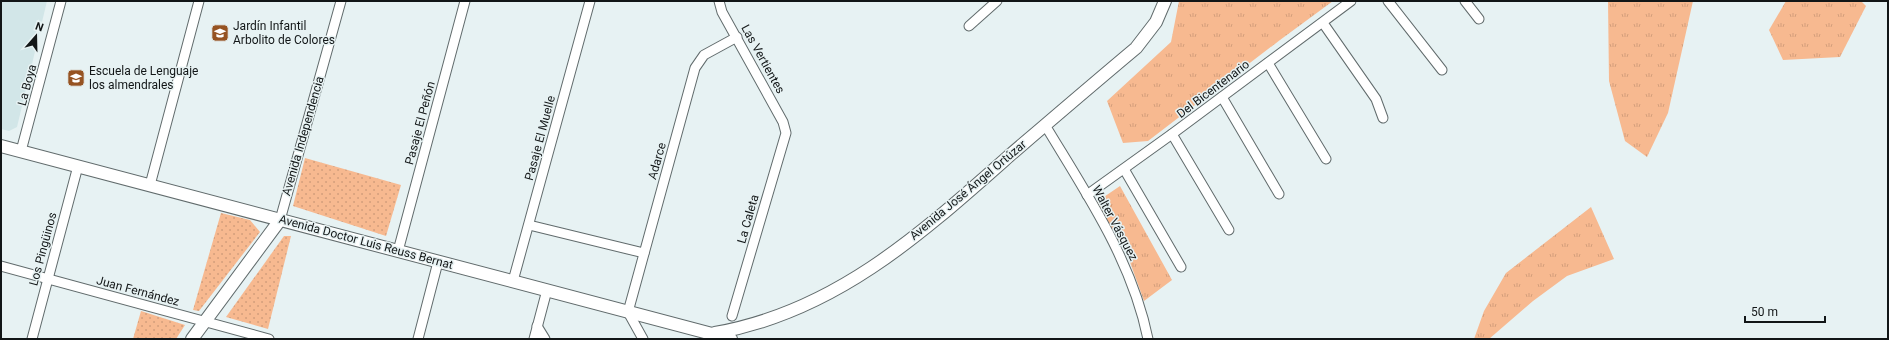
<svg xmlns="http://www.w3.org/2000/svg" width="1889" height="340" viewBox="0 0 1889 340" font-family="Roboto,sans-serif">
	<defs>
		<pattern id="grass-tufts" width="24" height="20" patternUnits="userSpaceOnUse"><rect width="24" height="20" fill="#f7b990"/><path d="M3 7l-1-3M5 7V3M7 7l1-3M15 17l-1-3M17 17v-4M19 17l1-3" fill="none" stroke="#d39e7b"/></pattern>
		<pattern id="park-dots" width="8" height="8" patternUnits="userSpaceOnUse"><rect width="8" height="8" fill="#f7b990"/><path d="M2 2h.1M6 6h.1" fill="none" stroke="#d39e7b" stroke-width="1.8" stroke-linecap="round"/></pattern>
	</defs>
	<rect width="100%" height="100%" fill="#e7f2f3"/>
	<path fill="#d2e6e8" d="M1,1h46l-30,126 -8,4 -8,-2z"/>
	<g fill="url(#grass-tufts)">
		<path d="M1179,1h154l-53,39 -132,101 -25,2 -16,-42 64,-59z"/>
		<path d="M1608,1h85l-25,112 -21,44 -22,-16 -16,-60z"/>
		<path d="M1786,1h75l5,5 -26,51 -57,3 -14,-30z"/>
		<path d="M1120,186l52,94 -28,21 -18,-50 -31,-48z"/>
		<path d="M1591,207l23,52 -47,17 -34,25 -44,38h-15l10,-28 22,-38z"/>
	</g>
	<g fill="url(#park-dots)">
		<path d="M305,158l96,27 -15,51 -93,-30z"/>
		<path d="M221,213l29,7 10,12 -61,79 -6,-1z"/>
		<path d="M284,236h7l-23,93 -42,-12z"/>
		<path d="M141,311l44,14 -9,14h-43z"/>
	</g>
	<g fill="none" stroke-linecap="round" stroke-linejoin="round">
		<defs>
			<g id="minor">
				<path d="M719,1l3,11 61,110 3,11 -54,183"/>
				<path d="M1388,1l54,69"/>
				<path d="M1465,1l14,18"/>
				<path d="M1323,23l53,76 7,19"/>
				<path d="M969,26l28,-25"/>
				<path d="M1268,63l58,96"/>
				<path d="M1222,97l57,97"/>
				<path d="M1045,125c41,68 87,135 103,214"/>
				<path d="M1172,134l57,96"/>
				<path d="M21,151l40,-150"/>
				<path d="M1124,169l57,98"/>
				<path d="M150,185l49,-184"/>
				<path d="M1087,195l85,-61 179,-133"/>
				<path d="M280,220l61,-219"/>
				<path d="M529,225l115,28"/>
				<path d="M398,251l67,-250"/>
				<path d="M1,266l268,73"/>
				<path d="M513,281l77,-280"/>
				<path d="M537,326l8,13"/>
				<path d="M32,339l46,-173"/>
				<path d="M418,339l20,-77"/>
				<path d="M534,339l13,-49"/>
				<path d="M643,339l-15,-27 67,-244 9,-13 33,-18"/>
			</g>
			<g id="tertiary">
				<path d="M1,146l730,193"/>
				<path d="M715,333c120,-21 206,-99 294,-177 42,-36 84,-72 127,-108l20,-26 9,-21"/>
				<path d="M192,339l88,-119"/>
			</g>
		</defs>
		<use href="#minor" stroke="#616b6c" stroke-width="11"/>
		<use href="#tertiary" stroke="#616b6c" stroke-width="14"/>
		<use href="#minor" stroke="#fff" stroke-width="9"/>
		<use href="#tertiary" stroke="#fff" stroke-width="12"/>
	</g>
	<defs>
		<symbol id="school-square" viewBox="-11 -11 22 22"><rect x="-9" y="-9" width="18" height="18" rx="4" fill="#965322" stroke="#e7f2f3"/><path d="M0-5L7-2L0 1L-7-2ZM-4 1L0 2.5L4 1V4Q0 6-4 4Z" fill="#fff"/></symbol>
	</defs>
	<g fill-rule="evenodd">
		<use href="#school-square" x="210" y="23" width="20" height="20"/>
		<use href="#school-square" x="66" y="68" width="20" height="20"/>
	</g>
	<g text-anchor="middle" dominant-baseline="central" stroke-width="3" stroke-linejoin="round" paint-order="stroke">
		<g font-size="12" fill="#121617" stroke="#e7f2f3" text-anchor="start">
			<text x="233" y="26">Jardín Infantil<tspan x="233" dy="14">Arbolito de Colores</tspan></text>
			<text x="89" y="71">Escuela de Lenguaje<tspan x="89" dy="14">los almendrales</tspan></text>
		</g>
		<g font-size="12" fill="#121617" stroke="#e7f2f3">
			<text transform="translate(763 59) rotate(61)">Las Vertientes</text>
			<text transform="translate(27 85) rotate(-75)">La Boya</text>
			<text transform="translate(1213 89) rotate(-37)">Del Bicentenario</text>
			<text transform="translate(420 123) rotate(-75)">Pasaje El Peñón</text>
			<text transform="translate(303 136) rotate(-74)">Avenida Independencia</text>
			<text transform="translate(540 138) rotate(-75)">Pasaje El Muelle</text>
			<text transform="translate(657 161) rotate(-74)">Adarce</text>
			<text transform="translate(968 190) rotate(-40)">Avenida José Ángel Ortúzar</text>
			<text transform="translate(748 219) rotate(-74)">La Caleta</text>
			<text transform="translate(1115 223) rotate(62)">Walter Vásquez</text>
			<text transform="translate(366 242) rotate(15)">Avenida Doctor Luis Reuss Bernat</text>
			<text transform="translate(43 249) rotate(-75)">Los Pingüinos</text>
			<text transform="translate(138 291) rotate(15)">Juan Fernández</text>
		</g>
	</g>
	<rect width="1889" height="340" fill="none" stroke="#121617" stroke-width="4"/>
	<g transform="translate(36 36) rotate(20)" stroke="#e7f2f3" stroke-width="3" paint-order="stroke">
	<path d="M0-3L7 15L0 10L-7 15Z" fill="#121617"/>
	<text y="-6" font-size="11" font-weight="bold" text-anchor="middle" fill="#121617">N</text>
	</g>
	<path d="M1745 316v6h80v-6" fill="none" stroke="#121617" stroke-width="2"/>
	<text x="1751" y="316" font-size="12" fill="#121617" stroke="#e7f2f3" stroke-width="3" paint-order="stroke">50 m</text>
</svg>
